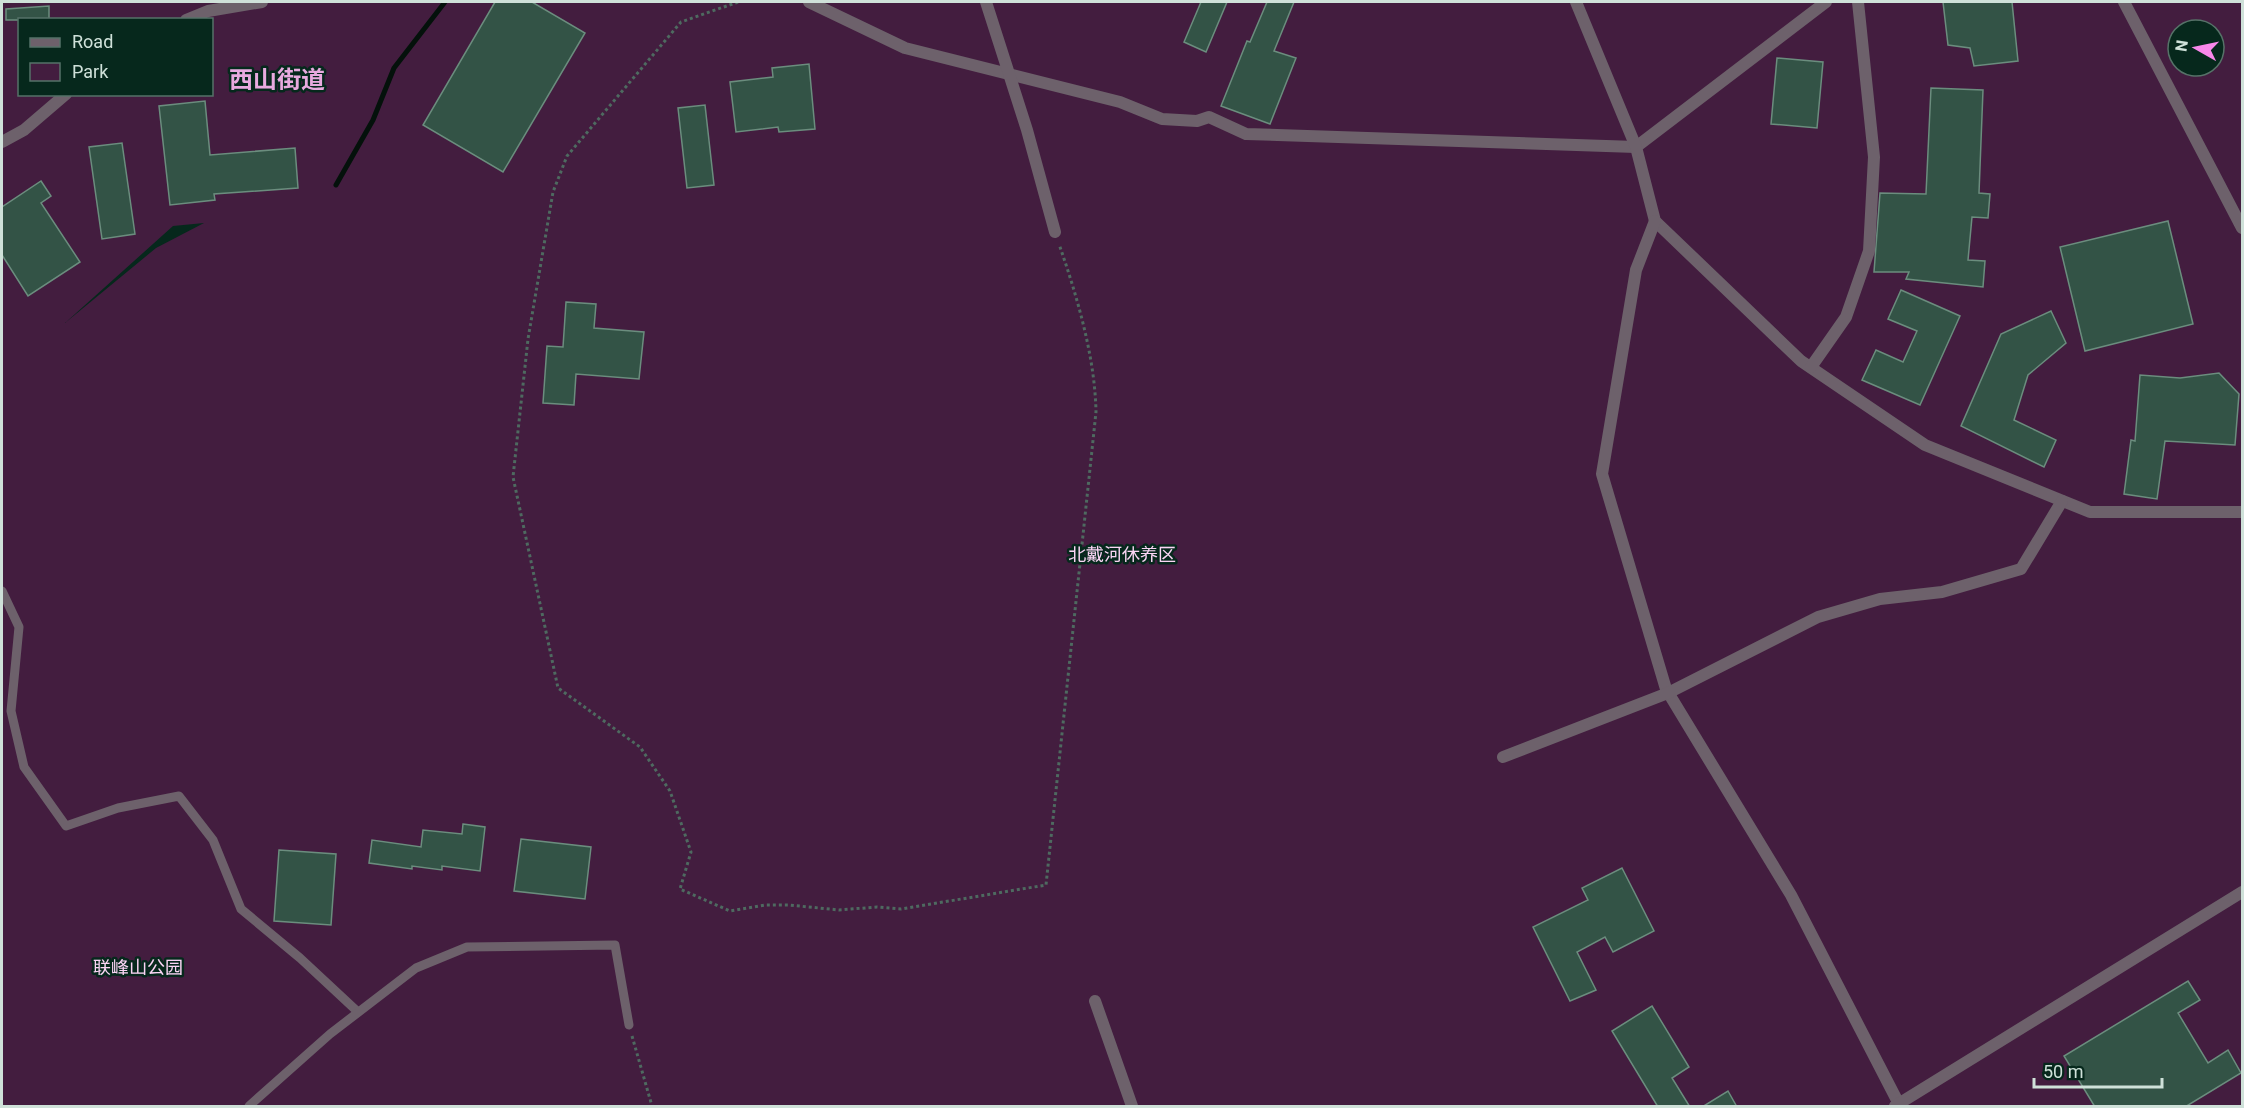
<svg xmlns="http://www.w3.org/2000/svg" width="2244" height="1108" viewBox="0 0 2244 1108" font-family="Roboto,'Noto Sans SC',sans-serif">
	<rect width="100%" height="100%" fill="#06281c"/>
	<path fill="#431d3f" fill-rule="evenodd" d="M2,2h2240v1104h-2240zM20,20h192v74h-192zM2178,30h36v36h-36zM204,223l-48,25 -91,75 108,-97z"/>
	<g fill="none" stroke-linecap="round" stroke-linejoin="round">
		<path stroke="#04110b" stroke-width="5" d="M336,185l37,-65 21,-52 51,-66"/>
	</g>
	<g fill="#335346" stroke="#6b8d7e" stroke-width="1.5">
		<path d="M495,2h37l53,31 -82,139 -80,-47z"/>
		<path d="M1201,2h26l-21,50 -22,-10z"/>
		<path d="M1267,2h27l-20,49 22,7 -26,66 -49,-18 26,-65 3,1z"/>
		<path d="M1943,2h69l6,59 -44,5 -4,-18 -22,-3z"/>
		<path d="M49,6v14h-43v-11z"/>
		<path d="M1777,58l46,4 -6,66 -46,-4z"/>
		<path d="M809,64l6,65 -36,3 -1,-5 -42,5 -6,-50 43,-5 -1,-9z"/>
		<path d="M1931,88l52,2 -4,103 11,1 -2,24 -16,-1 -4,43 17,1 -2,26 -77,-8 3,-7h-35l6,-79 46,1z"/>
		<path d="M205,101l5,54 85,-7 3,40 -84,6 1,6 -45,5 -11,-99z"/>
		<path d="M705,105l9,80 -27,3 -9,-80z"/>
		<path d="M122,143l13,91 -33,5 -13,-92z"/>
		<path d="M41,181l10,15 -10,7 39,59 -52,34 -26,-41v-48z"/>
		<path d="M2168,221l25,103 -108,27 -25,-104z"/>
		<path d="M1901,290l59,26 -40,89 -58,-25 14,-30 27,12 14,-31 -29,-12z"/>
		<path d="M566,302l30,2 -2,24 50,4 -5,47 -63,-5 -2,31 -31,-2 4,-57 16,1z"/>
		<path d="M2051,311l15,32 -38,32 -14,45 42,20 -12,27 -83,-41 40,-92z"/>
		<path d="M2219,373l20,21 -4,51 -70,-4 -8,58 -33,-5 7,-54 4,1 5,-66 40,3z"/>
		<path d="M463,824l22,3 -5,44 -38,-5v4l-30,-4v3l-43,-6 3,-23 49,7 2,-17 39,4z"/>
		<path d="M521,839l70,8 -6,52 -71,-8z"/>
		<path d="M279,850l57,4 -5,71 -57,-4z"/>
		<path d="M1622,868l32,63 -41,21 -8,-15 -28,15 19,38 -26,11 -37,-74 55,-27 -6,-12z"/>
		<path d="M2188,981l12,19 -22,13 30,50 20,-13 13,23 -56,34h-90l-31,-51z"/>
		<path d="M1652,1006l37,61 -17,11 18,29h-32l-46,-76z"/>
		<path d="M1728,1091l9,16h-35z"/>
	</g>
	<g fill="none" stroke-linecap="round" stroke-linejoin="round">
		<g stroke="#4e6a60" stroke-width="3" stroke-dasharray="3 3" stroke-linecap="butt">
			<path d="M738,2l-57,20 -114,134 -14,36 -25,147 -15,138 45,211 82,59 30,44 21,61 -11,37 50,22 35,-6h24l50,5 38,-3 24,2 145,-24 50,-473c-1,-55 -19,-116 -37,-168"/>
			<path d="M632,1036l20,70"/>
		</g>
		<g stroke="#6d616b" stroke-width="9">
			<path d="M2,591l17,36 -8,84 13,56 42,59 52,-18 61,-12 34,44 28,69 59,49 58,54"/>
			<path d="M249,1106l81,-72 86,-66 51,-21 148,-2 14,80"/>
		</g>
		<g stroke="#6d616b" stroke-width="12">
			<path d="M809,2l96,46 215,54 42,17 35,2 12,-4 37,17 390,13 190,-145"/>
			<path d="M986,2l41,128 28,102"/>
			<path d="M1576,2l60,145 19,74 146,140 124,84 165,67h152"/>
			<path d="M2124,2l118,226"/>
			<path d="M186,20l22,-9 54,-9"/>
			<path d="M2,142l22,-12 42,-36"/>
			<path d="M1655,221l-19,49 -34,204 64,215 125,206 109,211"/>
			<path d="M1811,367l35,-50 23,-66 5,-94 -16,-155"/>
			<path d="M1503,757l165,-64 150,-76 62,-18 62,-7 79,-23 41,-68"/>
			<path d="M1095,1001l37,105"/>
			<path d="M1895,1106l347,-214"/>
		</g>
	</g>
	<g text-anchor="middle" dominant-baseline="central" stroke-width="5" stroke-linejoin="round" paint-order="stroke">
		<g font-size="18" fill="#fbd5f5" stroke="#06281c">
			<text x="1122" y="554">北戴河休养区</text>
			<text x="138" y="967">联峰山公园</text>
		</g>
		<g font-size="24" font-weight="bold" fill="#e8aadf" stroke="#06281c">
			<text x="277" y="80">西山街道</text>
		</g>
	</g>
	<rect width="2244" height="1108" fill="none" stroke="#cfe1d9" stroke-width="6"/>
	<rect x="18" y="18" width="195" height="78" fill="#06281c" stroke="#567268" stroke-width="1.5"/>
	<rect x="30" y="38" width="30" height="9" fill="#6d616b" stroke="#567268" stroke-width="1.5"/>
	<text x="72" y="48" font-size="18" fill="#cfe1d9">Road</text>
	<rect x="30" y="63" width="30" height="18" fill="#431d3f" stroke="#567268" stroke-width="1.5"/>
	<text x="72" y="78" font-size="18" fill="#cfe1d9">Park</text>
	<g transform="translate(2196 48) rotate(279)"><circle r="28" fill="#06281c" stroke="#567268" stroke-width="1.5"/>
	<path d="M0-4.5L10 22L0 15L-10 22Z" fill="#f888ea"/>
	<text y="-9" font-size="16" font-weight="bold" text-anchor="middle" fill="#cfe1d9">N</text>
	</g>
	<path d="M2034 1078v9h128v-9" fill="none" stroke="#cfe1d9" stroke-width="3"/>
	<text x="2043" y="1078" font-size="18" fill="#cfe1d9" stroke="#06281c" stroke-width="4.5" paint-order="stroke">50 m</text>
</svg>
